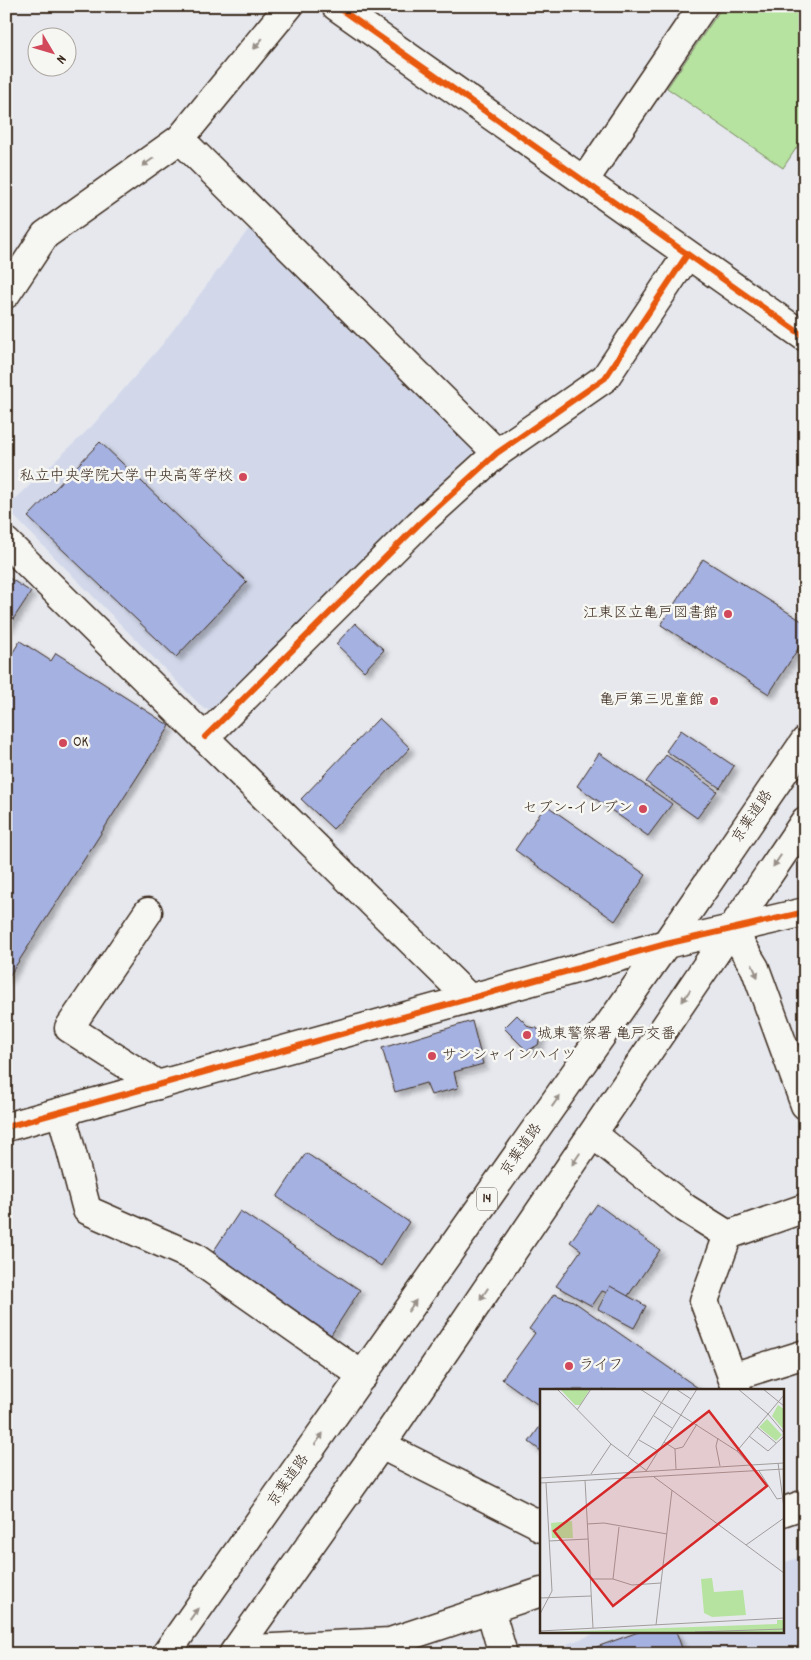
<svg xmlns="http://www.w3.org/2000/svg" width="811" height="1660" viewBox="0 0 811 1660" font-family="Dekko,'Klee One',sans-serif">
	<defs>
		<filter id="shadow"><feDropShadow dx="4.5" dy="4.5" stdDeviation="2.5" flood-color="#0004"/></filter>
	</defs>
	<rect width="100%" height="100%" fill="#e6e8ee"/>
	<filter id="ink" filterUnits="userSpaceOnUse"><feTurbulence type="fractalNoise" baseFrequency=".02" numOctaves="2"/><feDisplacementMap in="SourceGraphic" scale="10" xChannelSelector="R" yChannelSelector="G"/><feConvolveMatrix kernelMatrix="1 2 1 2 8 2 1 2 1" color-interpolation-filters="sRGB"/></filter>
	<g filter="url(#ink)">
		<g fill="#d2d8ea">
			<path d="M254,222l227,224 -69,64 -197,199h-11l-198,-201 86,-82 69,-80z"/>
			<path d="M805,1556v98h-234l-4,-10 35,-13h180v-68z"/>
		</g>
		<path fill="#b7e3a0" stroke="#79865f" d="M723,6h82v129l-22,33 -116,-80z"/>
		<g fill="#a5b1e0" stroke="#3b2a1e" filter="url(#shadow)">
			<path d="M100,442l147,140 -71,75 -148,-140z"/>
			<path d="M703,559l102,64v15l-36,56 -108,-69z"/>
			<path d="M6,576l25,16 -25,38z"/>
			<path d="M355,623l29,27 -20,21 -28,-27z"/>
			<path d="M20,641l31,20 5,-8 114,73 -164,255v-318z"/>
			<path d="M379,718l31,30 -77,81 -32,-30z"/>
			<path d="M681,730l53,36 -14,22 -54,-37z"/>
			<path d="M599,753l73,51 -24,32 -71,-50z"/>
			<path d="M666,755l51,36 -20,27 -51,-36z"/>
			<path d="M546,805l100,70 -31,46 -100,-71z"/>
			<path d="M517,1015l12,12 8,1 4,7 -3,10 -11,6 -23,-23z"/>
			<path d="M472,1021l11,43 -29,8 4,16 -27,7 -5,-12 -31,9 -13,-44z"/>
			<path d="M306,1153l103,69 -28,44 -104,-69z"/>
			<path d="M597,1204l63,46 -35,50 -23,-9 -10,15 -36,-20 25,-36 -11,-8z"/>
			<path d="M240,1211l120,79 -29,45 -120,-80z"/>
			<path d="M610,1286l36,20 -12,22 -36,-19z"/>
			<path d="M554,1294l19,7 128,89h-160v17l-39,-28 33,-46 -6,-4z"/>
			<path d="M541,1425v26l-12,-9z"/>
			<path d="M641,1631h35l8,23h-91l-2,-5z"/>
		</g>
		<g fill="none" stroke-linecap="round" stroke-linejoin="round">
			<defs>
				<g id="minor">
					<path d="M336,6l469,331"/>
					<path d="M180,139l317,314"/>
					<path d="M584,181l119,-175"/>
					<path d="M6,294l39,-59 135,-96 109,-133"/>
					<path d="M6,542l463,456"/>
					<path d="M205,737l214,-213 78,-71 108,-75 82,-123"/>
					<path d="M148,912l-79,116 89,57"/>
					<path d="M731,928l24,40 50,137"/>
					<path d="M61,1112l26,98 107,47 169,119"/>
					<path d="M6,1127l660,-183 139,-32"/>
					<path d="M593,1134l92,74 43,27 77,-27"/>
					<path d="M728,1235l-24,66 33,89"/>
					<path d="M732,1377l73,-23"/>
					<path d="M381,1445l159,80 1,3"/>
					<path d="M782,1512l23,-8"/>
					<path d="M490,1609l13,45"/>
					<path d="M236,1650l154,-8 151,-50"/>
				</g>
				<g id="highway">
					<path d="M166,1654l500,-710 139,-203"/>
					<path d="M233,1654l148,-209 424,-624"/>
				</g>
			</defs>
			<use href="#minor" stroke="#3b2a1e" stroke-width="31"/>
			<use href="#highway" stroke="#3b2a1e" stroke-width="31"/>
			<use href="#minor" stroke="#f6f6f2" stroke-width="28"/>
			<use href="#highway" stroke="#f6f6f2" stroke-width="28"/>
			<defs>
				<g id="cycleway">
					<path d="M336,6l469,331"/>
					<path d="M205,737l214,-213 78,-71 108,-75 82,-123"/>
					<path d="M6,1127l660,-183 139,-32"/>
				</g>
			</defs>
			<use href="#cycleway" stroke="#f6f6f2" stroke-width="9"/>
			<use href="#cycleway" stroke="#e8590c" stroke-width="6"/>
		</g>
		<defs><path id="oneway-solid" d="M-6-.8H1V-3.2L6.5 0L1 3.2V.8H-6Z" transform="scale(1.25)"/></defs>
		<g fill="#989088">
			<use href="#oneway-solid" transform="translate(258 44) rotate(129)"/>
			<use href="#oneway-solid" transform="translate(148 162) rotate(145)"/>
			<use href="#oneway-solid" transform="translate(777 861) rotate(124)"/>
			<use href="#oneway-solid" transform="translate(755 971) rotate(66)"/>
			<use href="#oneway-solid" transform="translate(686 996) rotate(124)"/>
			<use href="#oneway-solid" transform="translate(556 1101) rotate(-55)"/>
			<use href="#oneway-solid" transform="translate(576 1159) rotate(124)"/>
			<use href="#oneway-solid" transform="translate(484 1294) rotate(124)"/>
			<use href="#oneway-solid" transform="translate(412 1306) rotate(-55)"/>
			<use href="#oneway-solid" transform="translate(319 1439) rotate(-55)"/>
			<use href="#oneway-solid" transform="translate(194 1614) rotate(-55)"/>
		</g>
	</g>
	<g fill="#d1495b" stroke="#f6f6f2" stroke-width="2">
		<circle cx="243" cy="477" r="5"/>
		<circle cx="728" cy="614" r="5"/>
		<circle cx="714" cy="701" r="5"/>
		<circle cx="63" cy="743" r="5"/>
		<circle cx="643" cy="809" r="5"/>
		<circle cx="527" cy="1035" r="5"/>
		<circle cx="432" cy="1056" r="5"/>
		<circle cx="569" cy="1366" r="5"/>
	</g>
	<g text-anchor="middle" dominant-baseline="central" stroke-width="5" stroke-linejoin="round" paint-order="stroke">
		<rect fill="#f6f6f2" stroke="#73675e" stroke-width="1" x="477" y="1187.5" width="20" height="23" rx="4"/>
		<g font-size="14" font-weight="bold" fill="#3b2a1e">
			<text x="487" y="1199">14</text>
		</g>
		<g font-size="15" fill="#3b2a1e" stroke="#f6f6f2" text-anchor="end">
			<text x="233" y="477">私立中央学院大学 中央高等学校</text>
			<text x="718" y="614">江東区立亀戸図書館</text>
			<text x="704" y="701">亀戸第三児童館</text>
			<text x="73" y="743" text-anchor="start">OK</text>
			<text x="633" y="809">セブン-イレブン</text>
			<text x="537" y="1035" text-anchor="start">城東警察署 亀戸交番</text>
			<text x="442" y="1056" text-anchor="start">サンシャインハイツ</text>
			<text x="579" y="1366" text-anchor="start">ライフ</text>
		</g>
		<g font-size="15" fill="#3b2a1e" stroke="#f6f6f2">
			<text transform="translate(753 817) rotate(-56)">京葉道路</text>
			<text transform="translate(522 1150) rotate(-55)">京葉道路</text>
			<text transform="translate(289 1481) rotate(-55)">京葉道路</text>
		</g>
	</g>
	<g transform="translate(540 1389)">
		<rect width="244" height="244" fill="#e6e8ee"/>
		<path d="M20,0h30l-10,16h-5zM238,16l6,4v21l-12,-14zM227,30l15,16 -6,6 -17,-14zM32,132l1,17h-21l-1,-15zM172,189l2,14 29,-2 3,25 -34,2 -8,-4 -3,-34zM237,231h7v12h-233l226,-8z" fill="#b7e3a0"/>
		<path fill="none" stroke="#a29c9b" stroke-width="1" d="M17,0l54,55 36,27M100,0l97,62 12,13M136,0l15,10M198,0l30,25 16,19M223,0l21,17M37,21l14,-21M114,27l18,12M217,38l19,16M209,47l19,15 16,-15M178,49l-2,8 4,20M99,51l19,11M124,53l11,7 1,20M135,60l8,-2 14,-23M197,62l47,-56M88,67l42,-67M238,74l6,45M106,82l51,-82M219,82l18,28 5,-1M51,85l20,-30M114,88l130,96M0,89l244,-15M45,91l8,148M0,94l244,-14M47,135l17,-1 63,11M9,152l39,-2M206,156l38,-27M50,190h23l19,6 29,-2M73,190l6,-52M0,209l51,-2M0,225l12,-23 -6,-108M116,236l16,-135M0,242l244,-13M155,243l89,-3"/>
		<path fill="#d62828" fill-opacity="0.15" stroke="#d62828" stroke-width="2.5" d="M169,22l58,75 -154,120 -59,-75z"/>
		<rect width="244" height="244" fill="none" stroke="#3b2a1e" stroke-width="2.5"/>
	</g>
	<rect width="811" height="1660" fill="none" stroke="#f6f6f2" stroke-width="25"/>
	<rect x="12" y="12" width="786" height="1635" fill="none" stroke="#3b2a1e" stroke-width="2" filter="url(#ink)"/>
	<g transform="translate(52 52) rotate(128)"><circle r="24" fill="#f6f6f2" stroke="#aba49d"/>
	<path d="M0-4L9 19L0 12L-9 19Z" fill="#d1495b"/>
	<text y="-8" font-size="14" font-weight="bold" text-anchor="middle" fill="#3b2a1e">N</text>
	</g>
</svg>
